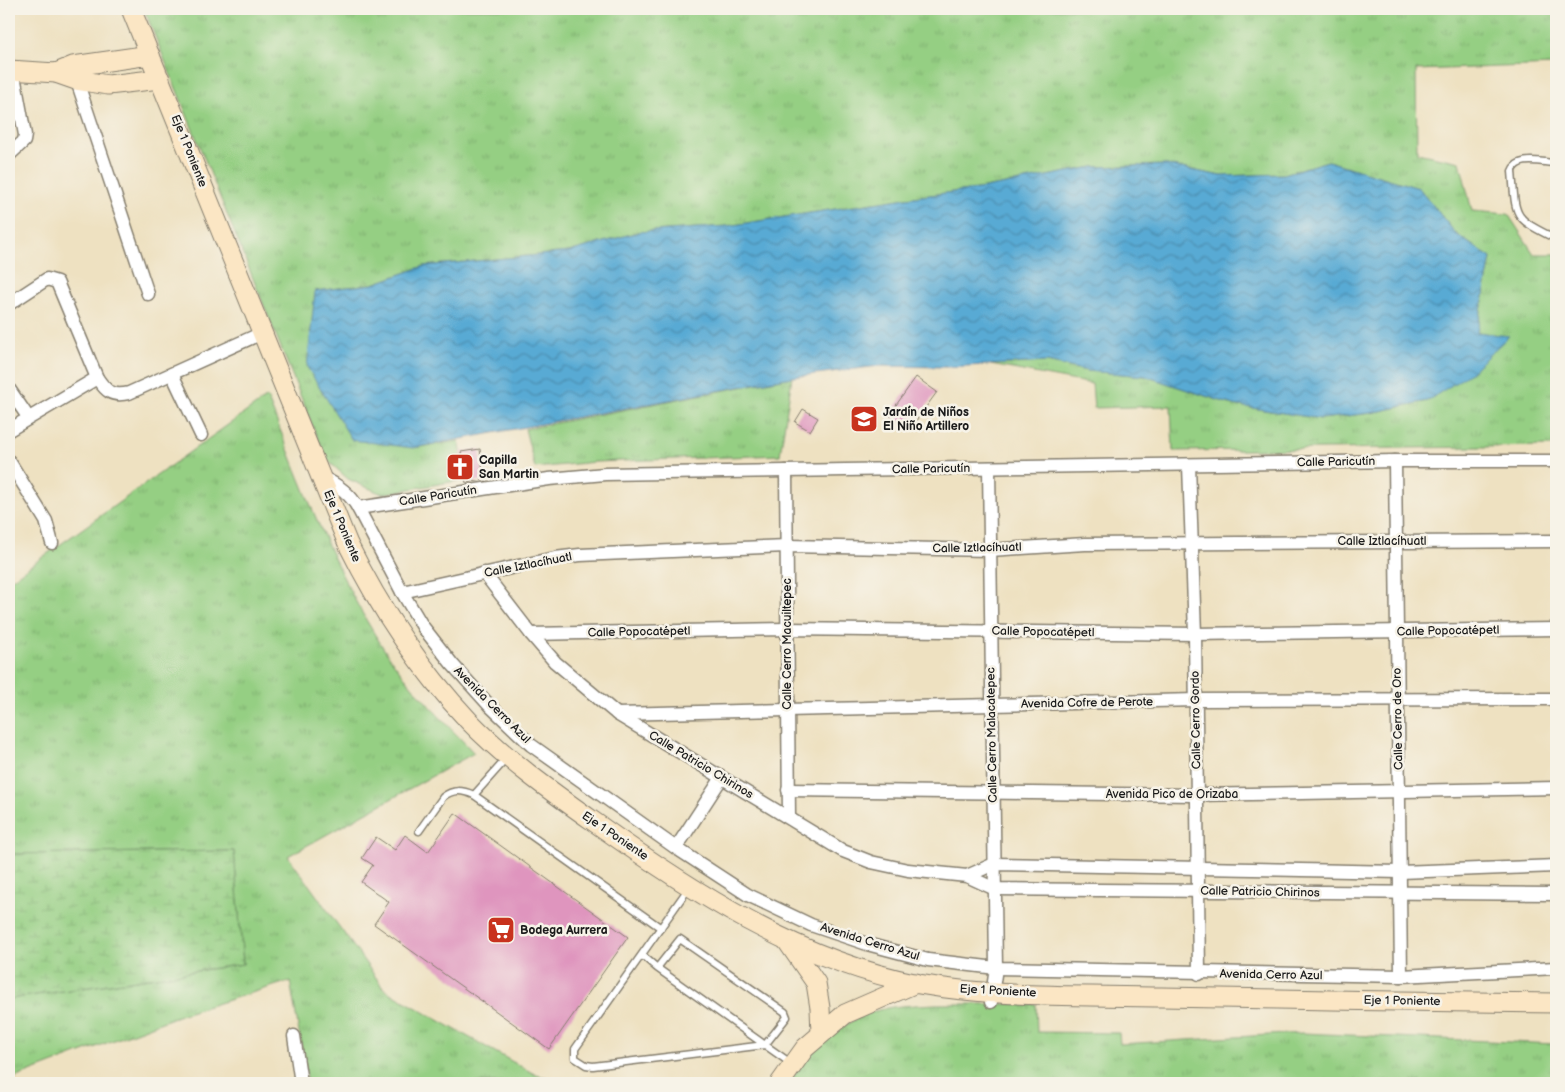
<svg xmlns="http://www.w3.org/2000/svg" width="1565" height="1092" viewBox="0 0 1565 1092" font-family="'Balsamiq Sans',sans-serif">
	<defs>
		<pattern id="grass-tufts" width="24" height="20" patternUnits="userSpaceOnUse" patternTransform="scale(1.25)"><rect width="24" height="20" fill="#95cf83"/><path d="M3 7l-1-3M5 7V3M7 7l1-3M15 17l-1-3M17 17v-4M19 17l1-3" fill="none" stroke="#80b171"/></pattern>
		<pattern id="wetland-marsh" width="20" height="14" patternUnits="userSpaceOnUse" patternTransform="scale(1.25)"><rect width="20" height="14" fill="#95cf83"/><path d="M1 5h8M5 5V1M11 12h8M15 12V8" fill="none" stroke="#80b171"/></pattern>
		<pattern id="water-waves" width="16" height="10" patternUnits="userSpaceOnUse" patternTransform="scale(1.25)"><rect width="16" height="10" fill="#59aad4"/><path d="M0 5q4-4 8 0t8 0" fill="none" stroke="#498aab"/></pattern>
	</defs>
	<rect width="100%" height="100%" fill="#f7f3e8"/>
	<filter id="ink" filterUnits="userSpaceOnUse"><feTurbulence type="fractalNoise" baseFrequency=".02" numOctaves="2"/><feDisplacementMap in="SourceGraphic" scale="10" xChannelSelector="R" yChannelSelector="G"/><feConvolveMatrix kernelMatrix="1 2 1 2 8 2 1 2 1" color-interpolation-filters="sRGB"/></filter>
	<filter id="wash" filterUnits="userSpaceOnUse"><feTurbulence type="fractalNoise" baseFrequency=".0096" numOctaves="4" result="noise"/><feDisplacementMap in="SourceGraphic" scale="20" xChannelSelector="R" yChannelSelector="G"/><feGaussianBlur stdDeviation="1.12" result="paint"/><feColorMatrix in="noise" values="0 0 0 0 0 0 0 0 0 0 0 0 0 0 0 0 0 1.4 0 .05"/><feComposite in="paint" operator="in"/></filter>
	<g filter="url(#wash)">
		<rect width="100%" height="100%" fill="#eee1c1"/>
		<g fill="url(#grass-tufts)" stroke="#587650">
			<path d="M144,9h1412v56l-140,5 1,83 43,9 12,49 36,3 26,40h22v192l-383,5 -2,-45 -77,2 -2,-24 -101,-19 56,-3 40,9 58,5 88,29 88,14 50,-6 56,-12 81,-64 -31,-5 14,-74 -35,-24 -37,-46 -91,-27 -44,13 -63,2 -54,-11 -74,2 -108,21 -79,10 -179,28 -89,6 -69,20 -145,14 -51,18 -58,7 98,157 46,-7 8,38 -85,15 -34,-15 -22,-20z"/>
			<path d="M792,377l-12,78 -185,7 -60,6 -10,-39z"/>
			<path d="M267,397c35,86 66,174 117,252 25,38 59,71 90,104l-186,103 97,134 151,85 37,8h-265l-18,-102 -107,33 -174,66v-81l234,-35 -9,-113 -225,3v-273z"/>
			<path d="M936,1004h100l1,28 82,1 1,11 182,-11 254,11v39h-767c22,-36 61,-70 104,-76 14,-2 29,-2 43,-3z"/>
		</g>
		<path fill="url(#wetland-marsh)" stroke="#587650" d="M234,851l9,113 -234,35v-145z"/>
		<path fill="url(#water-waves)" stroke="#3a6378" d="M1328,161l91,27 37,46 35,24 -14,74 32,4 -40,38 -42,27 -56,12 -50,6 -88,-14 -88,-29 -58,-5 -40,-9 -101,5 -67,-1 -87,11 -379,71 -61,-8 -45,-73 8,-76 58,-7 51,-18 145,-14 69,-20 89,-6 179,-28 79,-10 108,-21 74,-2 54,11 63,-2z"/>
		<g id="blocks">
			<g fill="#df95be">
				<path d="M916,377l21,15 -27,37 -21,-14z"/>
				<path d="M803,409l15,9 -8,13 -15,-9z"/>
				<path d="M480,449l4,31 -18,3 -5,-31z"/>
				<path d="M455,813l173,124 -79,112 -175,-125 15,-22 -28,-20 12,-17 -11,-7 14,-21 19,13 10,-15 23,17z"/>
			</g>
		</g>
	</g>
	<g filter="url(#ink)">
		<use href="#blocks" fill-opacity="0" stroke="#857e6e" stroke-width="1"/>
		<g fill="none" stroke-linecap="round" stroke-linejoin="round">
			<defs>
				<g id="lane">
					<path d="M1556,163c-14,0 -38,-8 -44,8 4,47 0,46 44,68"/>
					<path d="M507,758l-33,37 187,133"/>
					<path d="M419,831l24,-34c10,-8 19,-7 31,-2"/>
					<path d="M688,889l-113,160v9l11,7 7,1 172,-21 27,19"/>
					<path d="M642,955l15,13 108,77 22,-28 -2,-5 -105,-73 -23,29"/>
				</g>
				<g id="street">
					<path d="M75,75l73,219"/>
					<path d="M9,155l15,-14 1,-6 -12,-65"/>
					<path d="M9,304l38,-25 10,3 40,96c9,13 14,19 32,15l133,-60"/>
					<path d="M172,374l29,61"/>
					<path d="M9,389l19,28"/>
					<path d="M9,430l88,-52"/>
					<path d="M9,461l37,60 6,22"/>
					<path d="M1395,461l6,515"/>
					<path d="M1189,465l6,169 4,340"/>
					<path d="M989,468l7,500 -5,34"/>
					<path d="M786,471l3,346"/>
					<path d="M321,477c16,7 29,16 37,31l191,-29 56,-5 790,-13h161"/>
					<path d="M358,508l44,84 21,35 29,37 37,41 42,40 145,103 72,47 63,30 56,19 61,16 68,8 405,8 155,-8"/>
					<path d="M484,573l47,61 24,28 62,52 226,137 28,11 37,8 59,6 28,13 561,5"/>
					<path d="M402,592l153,-34 25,-3 207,-9 203,4 95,-6 471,-3"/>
					<path d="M531,634l256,-5 408,5 361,-5"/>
					<path d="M617,714l579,-14 360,-1"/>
					<path d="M788,790l408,5 360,-7"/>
					<path d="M676,848l45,-69"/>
					<path d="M967,876l27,-12 406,8 156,-6"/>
					<path d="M294,1036l7,47"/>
				</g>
				<g id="secondary">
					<path d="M131,9l217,535c32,65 71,124 121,177 37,38 80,69 124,100 98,70 205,140 326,163 78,14 163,11 242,13 132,3 263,4 395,6"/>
					<path d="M9,70l47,3 20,7 32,5 52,-6"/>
					<path d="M56,73l17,-7 77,-11"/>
					<path d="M787,941l29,42 4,25 1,25"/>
					<path d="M780,1083l25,-35 40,-34 71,-31"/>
				</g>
			</defs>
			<use href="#lane" stroke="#857e6e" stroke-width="9"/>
			<use href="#street" stroke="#857e6e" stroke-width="15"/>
			<use href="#secondary" stroke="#857e6e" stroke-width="21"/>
			<use href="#lane" stroke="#fff" stroke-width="6"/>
			<use href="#street" stroke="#fff" stroke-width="12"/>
			<use href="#secondary" stroke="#fbe6c4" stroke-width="19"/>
		</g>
	</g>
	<defs>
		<symbol id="school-square" viewBox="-11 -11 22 22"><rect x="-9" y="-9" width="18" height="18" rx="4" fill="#c8321e" stroke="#f7f3e8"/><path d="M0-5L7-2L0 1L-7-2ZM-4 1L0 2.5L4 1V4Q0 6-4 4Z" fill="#fff"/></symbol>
		<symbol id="church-square" viewBox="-11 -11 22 22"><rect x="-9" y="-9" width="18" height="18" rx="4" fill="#c8321e" stroke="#f7f3e8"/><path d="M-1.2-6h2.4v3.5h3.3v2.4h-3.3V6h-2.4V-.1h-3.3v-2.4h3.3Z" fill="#fff"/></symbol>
		<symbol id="supermarket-square" viewBox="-11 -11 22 22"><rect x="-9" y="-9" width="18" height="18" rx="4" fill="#c8321e" stroke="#f7f3e8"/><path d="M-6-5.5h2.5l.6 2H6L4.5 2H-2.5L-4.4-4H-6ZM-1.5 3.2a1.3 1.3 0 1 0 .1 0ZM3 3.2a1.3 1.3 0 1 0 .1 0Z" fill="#fff"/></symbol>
	</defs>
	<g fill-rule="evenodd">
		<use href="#school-square" x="848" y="403" width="32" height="32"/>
		<use href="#church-square" x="444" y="451" width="32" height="32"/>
		<use href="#supermarket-square" x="485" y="914" width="32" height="32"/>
	</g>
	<g text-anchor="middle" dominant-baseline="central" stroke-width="5" stroke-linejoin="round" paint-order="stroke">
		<g font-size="12" fill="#1c1c1c" stroke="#f7f3e8">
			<text transform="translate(189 151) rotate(68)">Eje 1 Poniente</text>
			<text transform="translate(1336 462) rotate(-1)">Calle Paricutín</text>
			<text transform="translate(931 469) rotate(-1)">Calle Paricutín</text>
			<text transform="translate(438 496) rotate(-9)">Calle Paricutín</text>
			<text transform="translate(342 526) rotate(67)">Eje 1 Poniente</text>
			<text x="1382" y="541">Calle Iztlacíhuatl</text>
			<text transform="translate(977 548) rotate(-1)">Calle Iztlacíhuatl</text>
			<text transform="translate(528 565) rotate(-11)">Calle Iztlacíhuatl</text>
			<text transform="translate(1448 631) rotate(-1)">Calle Popocatépetl</text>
			<text transform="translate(639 632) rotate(-1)">Calle Popocatépetl</text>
			<text transform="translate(1043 632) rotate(1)">Calle Popocatépetl</text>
			<text transform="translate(787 644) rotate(-90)">Calle Cerro Macuiltepec</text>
			<text transform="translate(1087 703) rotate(-1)">Avenida Cofre de Perote</text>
			<text transform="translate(492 705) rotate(45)">Avenida Cerro Azul</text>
			<text transform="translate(1398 719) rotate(-91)">Calle Cerro de Oro</text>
			<text transform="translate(1196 720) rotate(-91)">Calle Cerro Gordo</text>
			<text transform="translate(992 735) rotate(-91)">Calle Cerro Malacatepec</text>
			<text transform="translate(701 765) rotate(31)">Calle Patricio Chirinos</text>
			<text x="1172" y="794">Avenida Pico de Orizaba</text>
			<text transform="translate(615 836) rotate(34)">Eje 1 Poniente</text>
			<text transform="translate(1260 892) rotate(1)">Calle Patricio Chirinos</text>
			<text transform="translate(870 942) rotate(17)">Avenida Cerro Azul</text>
			<text transform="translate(1271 975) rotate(1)">Avenida Cerro Azul</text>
			<text transform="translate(998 991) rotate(3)">Eje 1 Poniente</text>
			<text transform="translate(1402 1001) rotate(1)">Eje 1 Poniente</text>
		</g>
		<g font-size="12" font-weight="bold" fill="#1c1c1c" stroke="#f7f3e8" text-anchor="start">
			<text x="883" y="412">Jardín de Niños<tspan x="883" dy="14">El Niño Artillero</tspan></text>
			<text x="479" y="460">Capilla<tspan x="479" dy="14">San Martin</tspan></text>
			<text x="520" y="930">Bodega Aurrera</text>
		</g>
	</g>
	<rect width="1565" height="1092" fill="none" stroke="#f7f3e8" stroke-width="30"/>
</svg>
